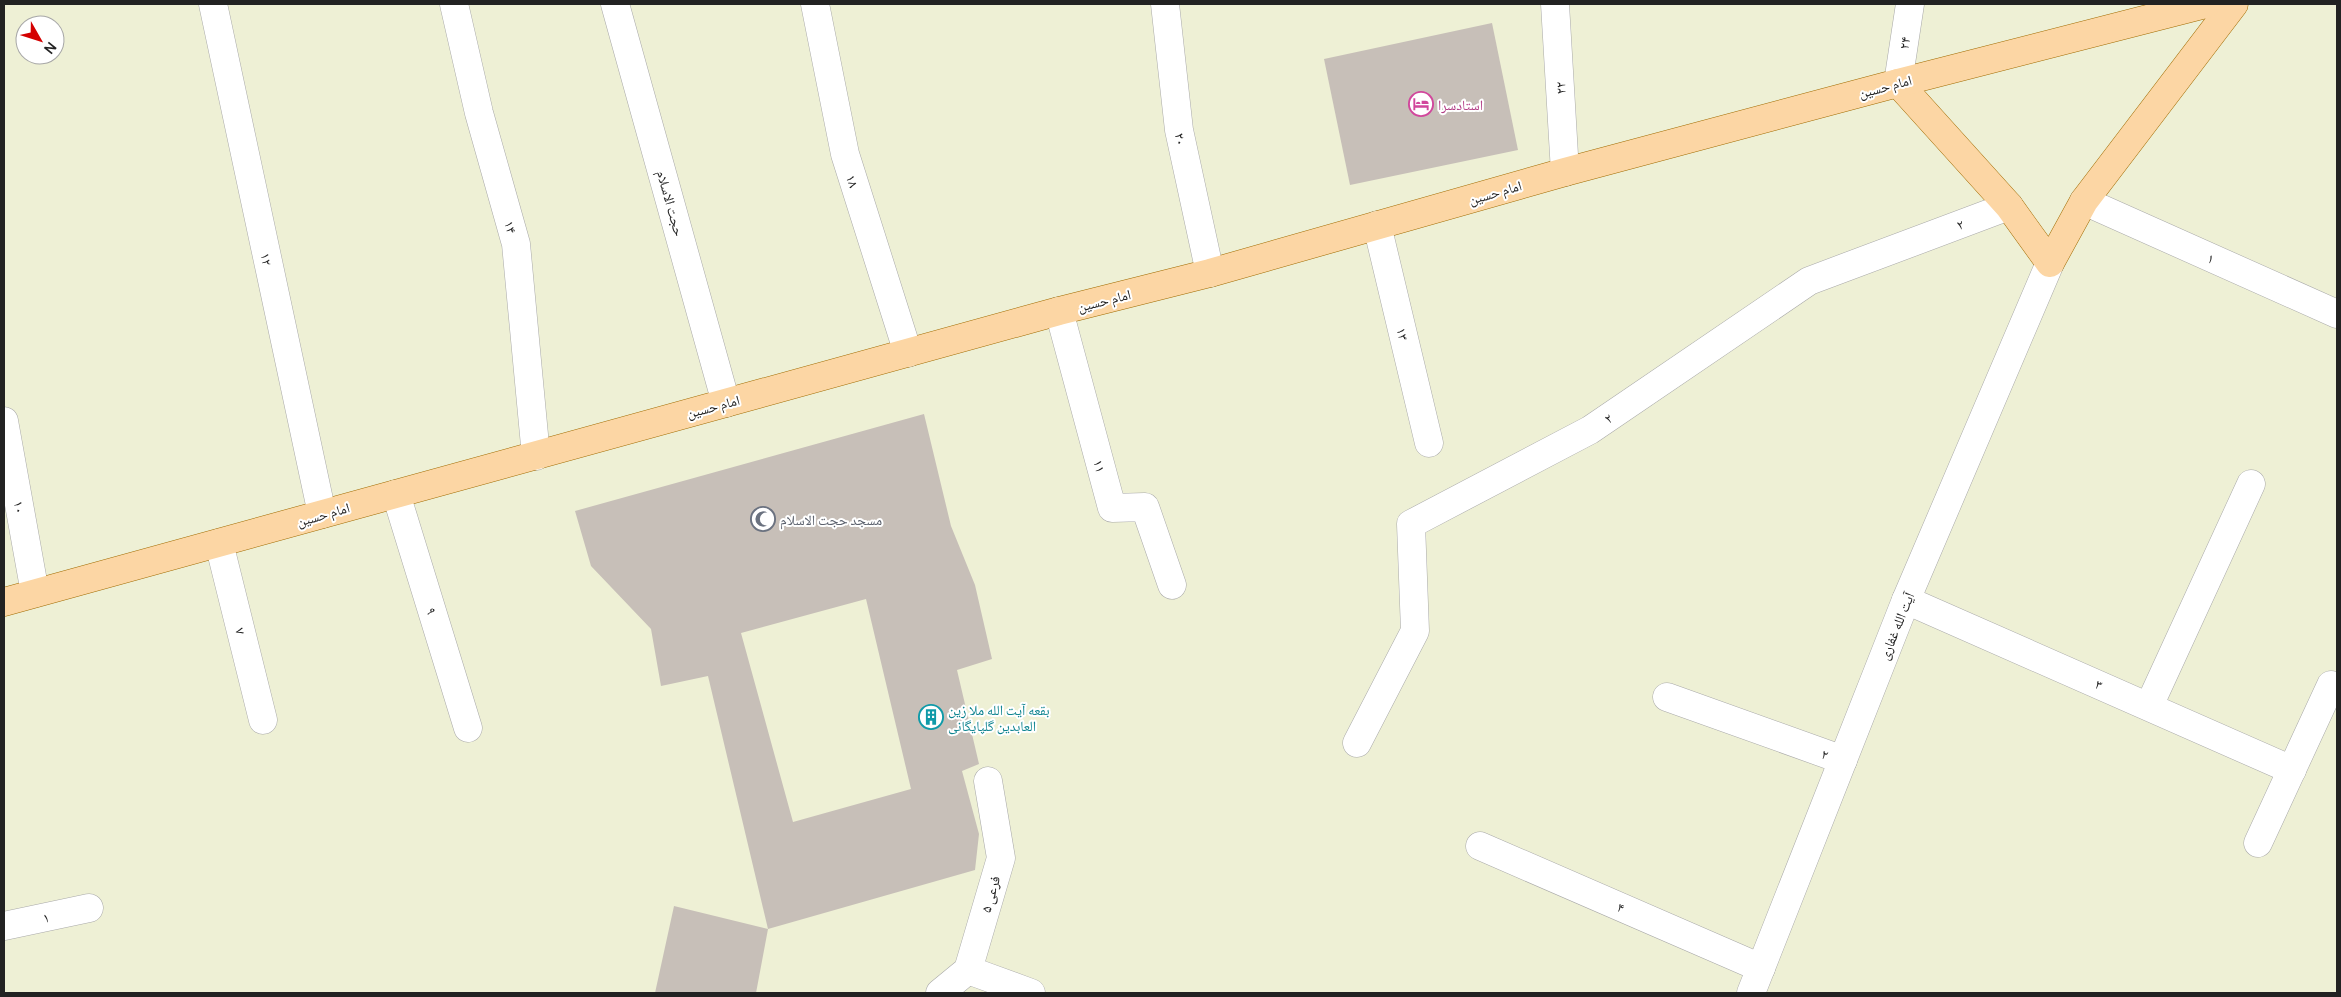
<svg xmlns="http://www.w3.org/2000/svg" width="2341" height="997" viewBox="0 0 2341 997" font-family="Manrope,'Noto Naskh Arabic',sans-serif">
	<rect width="100%" height="100%" fill="#f2efe9"/>
	<path fill="#eef0d5" fill-rule="evenodd" d="M4,4h2333v989h-2333zM25,25h30v30h-30z"/>
	<g fill="#c7bfb8" fill-rule="evenodd">
		<path d="M1492,23l26,127 -168,35 -26,-126z"/>
		<path d="M924,414l27,112 24,59 17,74 -35,11 22,94 -17,7 17,63 -4,36 -207,59 -60,-253 -47,10 -10,-57 -60,-63 -16,-55zM866,599l45,190 -118,33 -52,-189z"/>
		<path d="M674,906l94,23 -12,64h-101z"/>
	</g>
	<g fill="none" stroke-linecap="round" stroke-linejoin="round">
		<defs>
			<g id="minor">
				<path d="M213,4l109,510"/>
				<path d="M454,4l25,109 37,131 20,212"/>
				<path d="M615,4l111,399"/>
				<path d="M815,4l30,150 63,199"/>
				<path d="M1165,4l14,126 31,143"/>
				<path d="M1555,4l10,168"/>
				<path d="M1898,83l12,-79"/>
				<path d="M2084,201l253,113"/>
				<path d="M1377,225l52,218"/>
				<path d="M1059,311l53,197 33,-1 27,78"/>
				<path d="M4,421l31,172"/>
				<path d="M396,494l72,234"/>
				<path d="M219,543l44,177"/>
				<path d="M1906,600l386,170"/>
				<path d="M1667,697l176,63"/>
				<path d="M2149,706l102,-222"/>
				<path d="M1357,743l58,-112 -4,-107 179,-94 219,-149 200,-75"/>
				<path d="M2258,843l73,-158"/>
				<path d="M1480,846l281,122"/>
				<path d="M4,926l85,-18"/>
				<path d="M968,970l63,23"/>
				<path d="M940,993l28,-23 33,-112 -13,-77"/>
				<path d="M1751,993l155,-393 144,-337"/>
			</g>
			<g id="major">
				<path d="M1898,83l111,123 41,57 34,-62 150,-197"/>
				<path d="M4,602l1055,-291 151,-38 355,-101 333,-89 308,-79"/>
			</g>
		</defs>
		<use href="#minor" stroke="#a9a9a9" stroke-width="29"/>
		<use href="#major" stroke="#a06b00" stroke-width="29"/>
		<use href="#minor" stroke="#fff" stroke-width="28"/>
		<use href="#major" stroke="#fcd6a4" stroke-width="28"/>
	</g>
	<defs>
		<symbol id="hotel-ring" viewBox="-11 -11 22 22"><circle r="9.5" fill="#fff" stroke="#d1479c" stroke-width="1.5"/><path d="M-6-4.5h1.5V1H6V5H4.5V3h-9V5H-6ZM-4 0a1.8 1.8 0 1 1 3.6 0ZM.5 0V-2.5h3Q6-2.5 6 0Z" fill="#d1479c"/></symbol>
		<symbol id="mosque-ring" viewBox="-11 -11 22 22"><circle r="9.5" fill="#fff" stroke="#6b7280" stroke-width="1.5"/><path d="M3.5-4.9A6 6 0 1 0 3.5 4.9A5 5 0 1 1 3.5-4.9Z" fill="#6b7280"/></symbol>
		<symbol id="building-ring" viewBox="-11 -11 22 22"><circle r="9.5" fill="#fff" stroke="#0f9aa8" stroke-width="1.5"/><path d="M-4-6H4V6H1V3H-1V6H-4ZM-2.5-4.3h1.7v1.8h-1.7ZM.8-4.3h1.7v1.8H.8ZM-2.5-1h1.7V.8h-1.7ZM.8-1h1.7V.8H.8Z" fill="#0f9aa8"/></symbol>
	</defs>
	<g fill-rule="evenodd">
		<use href="#hotel-ring" x="1407" y="90" width="28" height="28"/>
		<use href="#mosque-ring" x="749" y="505" width="28" height="28"/>
		<use href="#building-ring" x="917" y="703" width="28" height="28"/>
	</g>
	<g text-anchor="middle" dominant-baseline="central" stroke-width="4" stroke-linejoin="round" paint-order="stroke">
		<g font-size="14" fill="#222" stroke="#fff">
			<text transform="translate(1904 43) rotate(-81)">۲۴</text>
			<text transform="translate(1885 86) rotate(-15)">امام حسین</text>
			<text transform="translate(1560 88) rotate(-93)">۲۲</text>
			<text transform="translate(1181 139) rotate(79)">۲۰</text>
			<text transform="translate(853 181) rotate(72)">۱۸</text>
			<text transform="translate(1495 192) rotate(-16)">امام حسین</text>
			<text transform="translate(671 203) rotate(74)">حجت الاسلام</text>
			<text transform="translate(1960 224) rotate(-21)">۲</text>
			<text transform="translate(511 227) rotate(74)">۱۴</text>
			<text transform="translate(2211 258) rotate(24)">۱</text>
			<text transform="translate(267 259) rotate(78)">۱۲</text>
			<text transform="translate(1104 300) rotate(-14)">امام حسین</text>
			<text transform="translate(1403 334) rotate(77)">۱۳</text>
			<text transform="translate(713 406) rotate(-15)">امام حسین</text>
			<text transform="translate(1608 418) rotate(-34)">۲</text>
			<text transform="translate(1100 466) rotate(75)">۱۱</text>
			<text transform="translate(20 507) rotate(80)">۱۰</text>
			<text transform="translate(323 514) rotate(-16)">امام حسین</text>
			<text transform="translate(432 611) rotate(73)">۹</text>
			<text transform="translate(1896 626) rotate(-68)">آیت الله غفاری</text>
			<text transform="translate(241 631) rotate(76)">۷</text>
			<text transform="translate(2099 684) rotate(24)">۳</text>
			<text transform="translate(1825 754) rotate(20)">۲</text>
			<text transform="translate(990 894) rotate(-74)">فرعی ۵</text>
			<text transform="translate(1621 907) rotate(23)">۴</text>
			<text transform="translate(46 917) rotate(-12)">۱</text>
		</g>
		<g font-size="14" fill="#b23c85" stroke="#fff" text-anchor="start">
			<text x="1438" y="104">استادسرا</text>
		</g>
		<g font-size="14" fill="#5b616d" stroke="#fff" text-anchor="start">
			<text x="780" y="519">مسجد حجت الاسلام</text>
		</g>
		<g font-size="14" fill="#0d838f" stroke="#fff" text-anchor="start">
			<text x="948" y="709">بقعه آیت الله ملا زین<tspan x="948" dy="16">العابدین گلپایگانی</tspan></text>
		</g>
	</g>
	<rect width="2341" height="997" fill="none" stroke="#222222" stroke-width="10"/>
	<g transform="translate(40 40) rotate(129)"><circle r="24" fill="#ffffff" stroke="#a7a7a7"/>
	<path d="M0-4L9 19L0 12L-9 19Z" fill="#d40000"/>
	<text y="-8" font-size="14" font-weight="bold" text-anchor="middle" fill="#222222">N</text>
	</g>
</svg>
